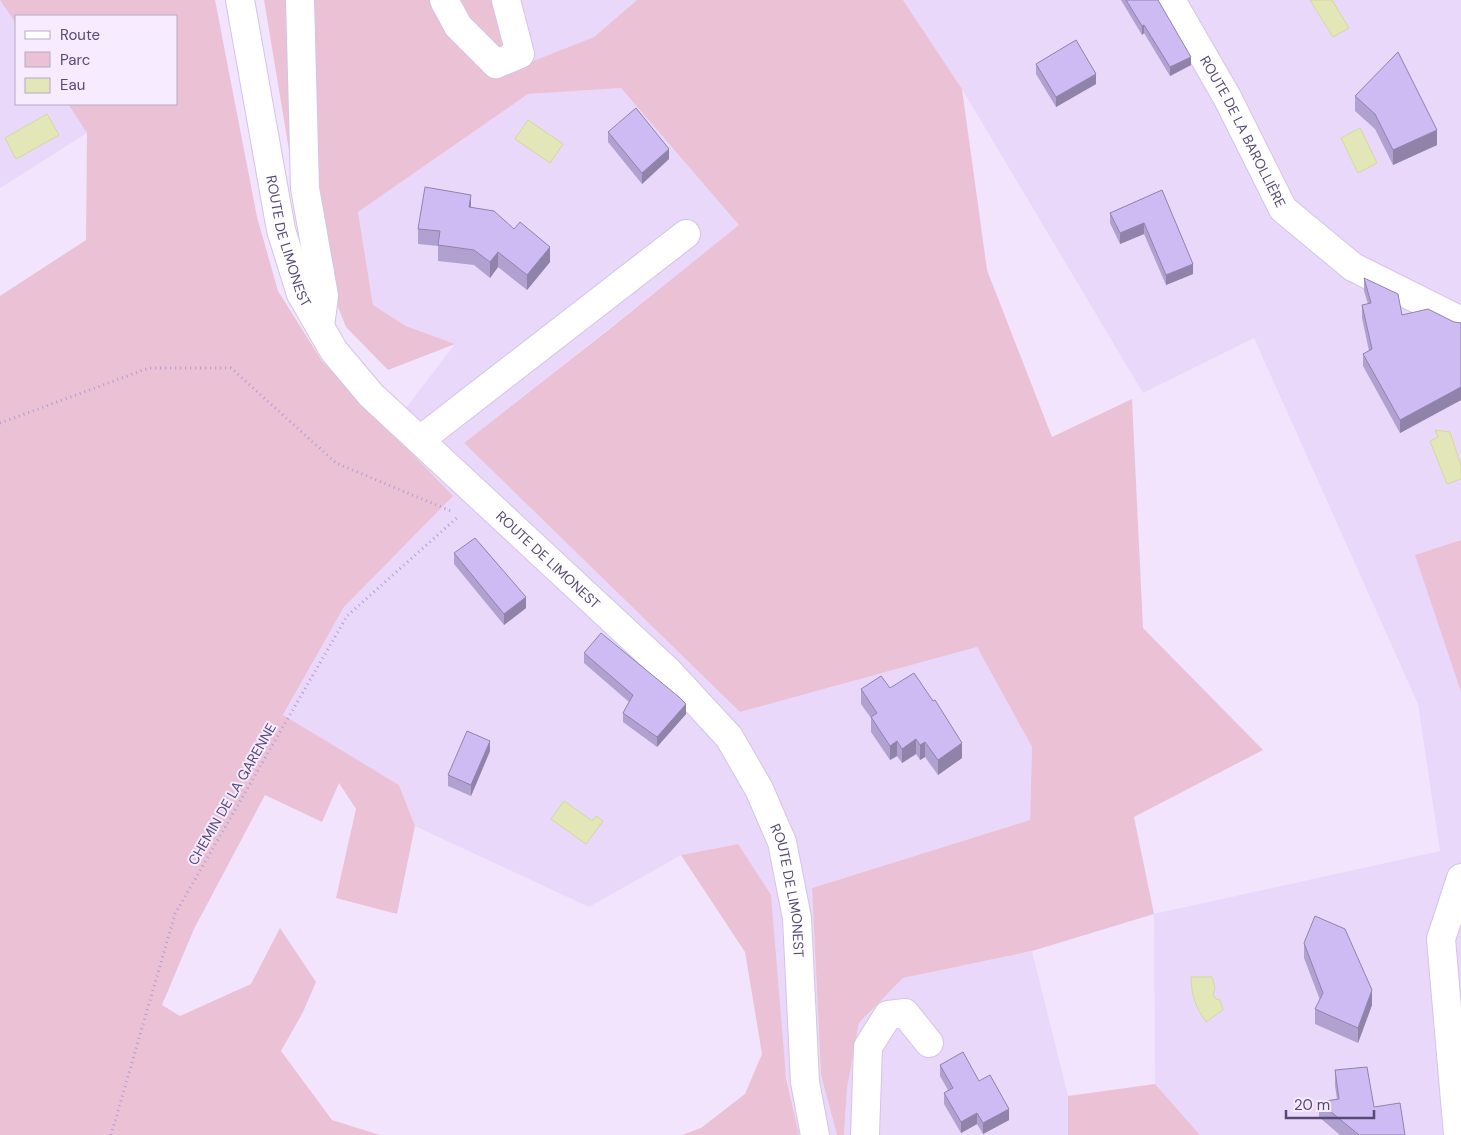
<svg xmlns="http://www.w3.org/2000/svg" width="1461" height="1135" viewBox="0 0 1461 1135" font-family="'DM Sans',sans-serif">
	<rect width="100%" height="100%" fill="#f2e4fd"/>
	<g fill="#e9d8fa">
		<path d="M0,0l16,24v80h52l19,29 -87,55z"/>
		<path d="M500,0h137l-43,37 -76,30z"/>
		<path d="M903,0h558v1135h-261l-45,-51 -1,-170 286,-63 -22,-147 -164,-366 -111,55 -181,-304z"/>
		<path d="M621,88l119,137 -276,218 276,269 237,-65 55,100 -2,73 -218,68 9,187 16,60h-38l-61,-291 -57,11 -92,52 -174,-81 -16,-41 -116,-69 61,-109 108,-111 -63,-66 66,-86 -49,-18 -33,-21 -15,-93 170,-118z"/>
		<path d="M1032,951l36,145v39h-224l3,-46 12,-66 44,-45z"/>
	</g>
	<g fill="#ebc2d5">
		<path d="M0,0h215l42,217 21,74 44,70 131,135 -109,111 -61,108 116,70 16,41 -18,88 -61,-16 20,-89 -17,-26 -17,39 -57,-27 -71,134 -32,76 18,11 71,-32 29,-56 36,54 -13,30 -22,39 51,69 48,15h-380v-839l86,-56 1,-107 -19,-29h108v-88h-160v8z"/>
		<path d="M264,0h236l18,67 76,-30 43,-37h266l59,89 25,181 65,167 80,-38 11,229 120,122 -129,67 20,97 -122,37 -129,27 -44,45 -12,66 -3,46h-7l-16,-60 -9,-187 218,-68 2,-73 -55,-100 -237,65 -276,-269 143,-112 132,-106 -118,-137 -93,6 -170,118 15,93 33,21 49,18 -67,26 -42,-43 -47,-117z"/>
		<path d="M1461,540v152l-46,-137z"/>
		<path d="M738,844l33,51 15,182 13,58h-117l19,-7 44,-34 17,-40 -17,-102 -64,-97z"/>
		<path d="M1155,1084l45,51h-132v-39z"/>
	</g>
	<g fill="#e3e7b8" stroke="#d3d99e">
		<path d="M1310,0h22l17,28 -16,9z"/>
		<path d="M47,114l12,21 -43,24 -11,-21z"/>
		<path d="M528,120l35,24 -13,19 -35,-24z"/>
		<path d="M1360,128l17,35 -19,10 -17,-35z"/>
		<path d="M1435,430l15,2 11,34v13l-14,5 -17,-43 8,-4z"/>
		<path d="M564,801l28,20 4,-5 7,5 -17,23 -35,-25z"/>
		<path d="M1191,977h21l3,11 -2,7 3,4 4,1 3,10 -17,12c-10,-14 -15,-28 -15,-45z"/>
	</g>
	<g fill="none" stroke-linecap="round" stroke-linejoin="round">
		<defs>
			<g id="minor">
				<path id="s1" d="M240,0l41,230 20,64 33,57 37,44 297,276 61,66 30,52 23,53 15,76 8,164 10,53"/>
				<path d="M300,0l5,188 19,108 -4,30"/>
				<path d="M444,0l14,26 38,38 24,-10 -14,-54"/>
				<path id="s2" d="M1171,0l56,97 56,112 70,58 108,54"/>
				<path d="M420,440l266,-206"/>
				<path d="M865,1135l3,-88 20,-32 17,-2 24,30"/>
				<path d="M1458,1135l-17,-196 20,-61"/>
			</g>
		</defs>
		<use href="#minor" stroke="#d3c4e7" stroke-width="30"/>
		<g stroke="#b19ed8" stroke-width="3" stroke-dasharray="1 4" stroke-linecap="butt">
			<path d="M0,423l149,-55h82l105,95 117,49"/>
			<path d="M111,1135l64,-221 172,-298 112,-100"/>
		</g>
		<use href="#minor" stroke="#fff" stroke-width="28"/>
	</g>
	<g fill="#b1a1d1">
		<path d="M1121,0h37l33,65 -21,11 -26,-43 -2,2z"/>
		<path d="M1036,64l60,20 -40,23 -20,-33z"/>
		<path d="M1355,96l82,49 -44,20 -18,-36 -20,-18z"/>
		<path d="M608,132l61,27 -27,25 -34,-42z"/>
		<path d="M1162,190l31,84 -27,11 -22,-51 -24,10 -10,-21v-10z"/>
		<path d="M471,208l79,54 -23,28 -29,-23 -8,11 -16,-13 -36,-4v-15l-20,-2v-15z"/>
		<path d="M1364,278l38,37 59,8v77l-61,33 -37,-67v-12l6,-3 -7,-33v-13l6,-1 -4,-13z"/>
		<path d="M454,553l72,55 -22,17 -50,-61z"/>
		<path d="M584,653l102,61 -29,33 -34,-25v-9l6,-11 -45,-39z"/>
		<path d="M861,689l101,69 -24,17 -13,-18 -5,3 -4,-6 -14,9 -5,-7 -7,4 -19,-28v-14l-10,-14z"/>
		<path d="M490,751l-19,45 -23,-10v-11z"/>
		<path d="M1304,943l68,62 -14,38 -43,-19v-15l5,-9 -16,-42z"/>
		<path d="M940,1065l39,16 30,39 -26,14 -6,-10 -16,9 -17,-29v-11l4,-3 -8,-14z"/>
		<path d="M1335,1070l39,37 31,28h-65l-21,-18v-15l18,-3 -2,-13z"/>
	</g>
	<g fill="#9083aa">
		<path d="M1144,25v8l-2,2v-9z"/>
		<path d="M1191,57v8l-21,11v-9z"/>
		<path d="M1096,74v10l-40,23v-10z"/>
		<path d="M1437,130v15l-44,20v-15z"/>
		<path d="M669,149v10l-27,25v-11z"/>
		<path d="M471,195v15l-2,-3z"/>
		<path d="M1144,223v11l-24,10v-11z"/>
		<path d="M550,247v15l-23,28v-15z"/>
		<path d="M498,252v15l-8,11v-16z"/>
		<path d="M1193,264v10l-27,11v-10z"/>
		<path d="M1461,387v13l-61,33v-13z"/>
		<path d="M526,597v11l-22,17v-11z"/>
		<path d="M686,704v10l-29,33v-10z"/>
		<path d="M916,739v15l-14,9v-14z"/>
		<path d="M490,741v10l-19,45v-11z"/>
		<path d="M897,741v15l-7,4v-14z"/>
		<path d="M925,742v15l-5,3v-15z"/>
		<path d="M962,743v15l-24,17v-15z"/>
		<path d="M1372,990v15l-14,38v-15z"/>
		<path d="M1009,1109v11l-26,14v-11z"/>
		<path d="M977,1113v11l-16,9v-11z"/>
	</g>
	<g fill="#cebbf3" stroke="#9083aa">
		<path d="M1126,0h32l33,57 -21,10 -26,-42 -2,1z"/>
		<path d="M1076,40l20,34 -40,23 -20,-33z"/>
		<path d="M1398,52l39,78 -44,20 -18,-36 -20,-18z"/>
		<path d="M636,108l33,41 -27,24 -34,-41z"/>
		<path d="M425,187l46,8 -2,12 25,4 20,18 6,-7 30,25 -23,28 -29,-23 -8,10 -16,-12 -36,-5 2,-14 -22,-2z"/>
		<path d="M1162,190l31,74 -27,11 -22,-52 -24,10 -10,-20z"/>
		<path d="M1364,278l34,16 4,21 26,-6 26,13 7,1v64l-61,33 -37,-66 9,-5 -10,-44 9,-2z"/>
		<path d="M475,538l51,59 -22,17 -50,-61z"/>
		<path d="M601,633l78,64 7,7 -29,33 -34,-24 10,-18 -49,-42z"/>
		<path d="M914,673l19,28 2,-1 27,43 -24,17 -13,-18 -5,3 -4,-6 -14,10 -5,-8 -7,5 -19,-29 6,-4 -16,-24 20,-13 9,12z"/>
		<path d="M467,731l23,10 -19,44 -23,-10z"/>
		<path d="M1315,916l30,13 27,61 -14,38 -43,-19 8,-16 -19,-50z"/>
		<path d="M963,1052l16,29 11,-6 19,34 -26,14 -6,-10 -16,9 -17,-29 9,-5 -13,-23z"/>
		<path d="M1367,1067l7,40 26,-4 5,32h-46l-40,-33 20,-3 -4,-29z"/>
	</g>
	<g text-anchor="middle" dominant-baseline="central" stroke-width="4" stroke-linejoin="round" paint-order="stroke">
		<g font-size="14" fill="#564976" stroke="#f6ebff">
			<text stroke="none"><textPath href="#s2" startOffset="150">ROUTE DE LA BAROLLIÈRE</textPath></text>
			<text stroke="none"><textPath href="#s1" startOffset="246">ROUTE DE LIMONEST</textPath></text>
			<text stroke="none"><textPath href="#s1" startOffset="666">ROUTE DE LIMONEST</textPath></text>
			<text transform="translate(232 794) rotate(-60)">CHEMIN DE LA GARENNE</text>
			<text stroke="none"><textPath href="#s1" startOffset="1086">ROUTE DE LIMONEST</textPath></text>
		</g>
	</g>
	<rect x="15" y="15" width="162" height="90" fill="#f6ebff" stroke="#b6aac8"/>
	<rect x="25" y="31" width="25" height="8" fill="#ffffff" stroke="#b6aac8"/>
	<text x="60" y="40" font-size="15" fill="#564976">Route</text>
	<rect x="25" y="52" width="25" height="15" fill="#ebc2d5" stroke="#b6aac8"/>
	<text x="60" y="65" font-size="15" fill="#564976">Parc</text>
	<rect x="25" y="78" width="25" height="15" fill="#e3e7b8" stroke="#b6aac8"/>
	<text x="60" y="90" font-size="15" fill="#564976">Eau</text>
	<path d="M1286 1110v8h88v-8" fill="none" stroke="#564976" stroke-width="2.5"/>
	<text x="1294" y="1110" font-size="15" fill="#564976" stroke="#f6ebff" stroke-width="4" paint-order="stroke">20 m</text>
</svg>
